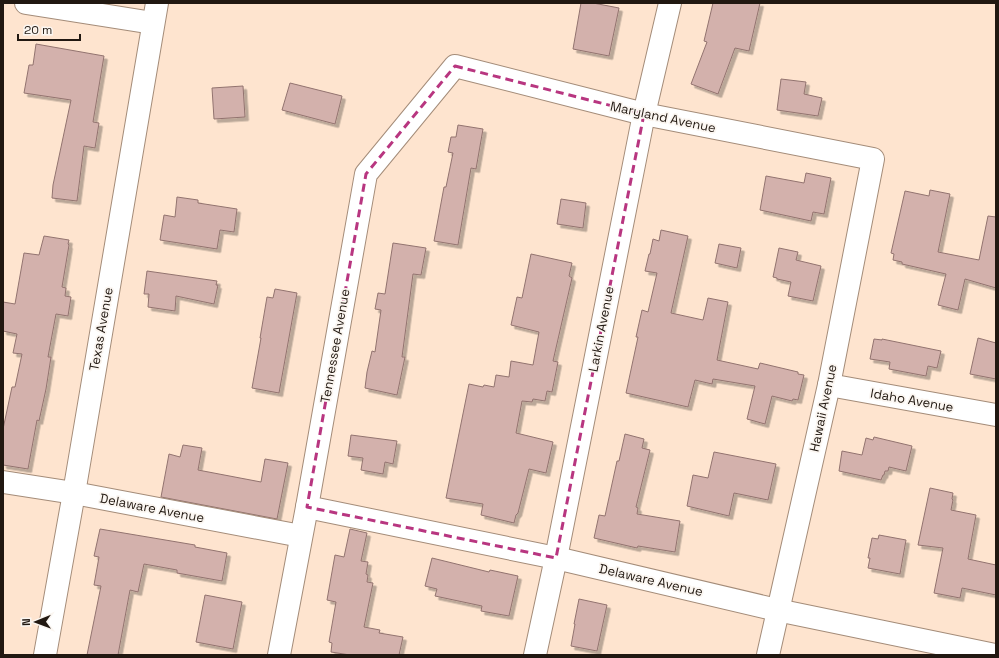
<svg xmlns="http://www.w3.org/2000/svg" width="999" height="658" viewBox="0 0 999 658" font-family="'Space Grotesk',sans-serif">
	<defs>
		<filter id="shadow"><feDropShadow dx="3.5" dy="3.5" stdDeviation="0" flood-color="#0004"/></filter>
	</defs>
	<rect width="100%" height="100%" fill="#fee4cf"/>
	<g fill="#d3b1ac" stroke="#92736f" filter="url(#shadow)">
		<path d="M581,3h12l26,5 -10,48 -36,-7z"/>
		<path d="M713,3h47l-11,48 -14,-3 -17,46 -27,-10 16,-42 -3,-1z"/>
		<path d="M36,44l68,12 -11,66 6,1 -4,25 -11,-2 -7,55 -25,-3 1,-13 18,-85 -47,-7 5,-28h4z"/>
		<path d="M781,79l25,3 -2,12 18,4 -4,18 -41,-6z"/>
		<path d="M290,83l52,13 -7,28 -53,-14z"/>
		<path d="M243,86l2,31 -31,2 -2,-31z"/>
		<path d="M458,125l25,4 -7,40 -5,-1 -13,77 -24,-4 10,-54h2l7,-34 -5,-1 3,-15h5z"/>
		<path d="M806,173l25,5 -7,36 -11,-2 -2,9 -51,-11 6,-34 38,7z"/>
		<path d="M930,190l20,4 -12,58 41,8 9,-44 8,1v71l-31,-9 -7,31 -20,-5 8,-31 -44,-10v-2l-9,-2 1,-6 -3,-1 14,-62 24,5z"/>
		<path d="M177,197l21,3v3l39,6 -3,23 -14,-2 -3,19 -57,-9 4,-25 11,2z"/>
		<path d="M561,199l25,4 -3,25 -26,-4z"/>
		<path d="M661,230l27,6 -17,77 32,7 5,-22 20,4 -11,58 41,9 2,-6 38,9v2l6,1 -6,25 -5,-1 -1,2 -20,-5 -7,28 -18,-5 8,-33 -42,-7 -1,5 -17,-4 -7,27 -62,-14 12,-56h-2l6,-27 6,2 9,-39 -12,-2 4,-17h1l3,-15 6,2z"/>
		<path d="M44,236l25,4 -1,4 1,1 -7,42 4,1 -1,8 6,1 -3,19 -12,-2 -8,43h3l-5,32 -7,32 -2,-1 -9,49 -25,-4v-36l9,-42h3l7,-33 -9,-1 4,-19 -14,-3v-29l12,2 9,-51 15,2z"/>
		<path d="M393,243l33,5 -5,27 -8,-1 -11,83h3l-8,38 -32,-7 2,-16 5,-21 3,1 6,-42 -6,-1 3,-16 7,1z"/>
		<path d="M719,244l22,4 -4,20 -22,-5z"/>
		<path d="M779,248l19,4 -2,8 25,6 -8,35 -25,-5 3,-14 -14,-3v-1l-4,-1z"/>
		<path d="M531,254l41,9 -3,13 3,2 -19,83 5,1 -6,30 -5,-1 -2,10 -12,-2 -1,3 -10,-1 -6,32 37,9 -7,31 -17,-4 -11,44 -2,2 -2,8 -33,-8 2,-11 -37,-6 23,-114 14,3 1,-2 10,2 2,-12 13,2 2,-16 22,4 6,-33 -28,-7 6,-28 5,1z"/>
		<path d="M147,271l70,10 -1,4h2l-4,19 -38,-8 -1,15 -27,-4 1,-13h-5z"/>
		<path d="M275,289l22,4 -18,100 -27,-5 9,-50h-1l7,-41 6,1z"/>
		<path d="M978,338l18,5v36l-26,-5z"/>
		<path d="M874,339l8,1v-1l59,12 -4,17 -9,-2 -2,10 -37,-7 1,-7 -20,-3z"/>
		<path d="M625,434l19,5 -2,9 8,2 -14,57 2,1 -1,6 43,7 -5,31 -37,-6 -1,2 -43,-10 5,-23 6,1 12,-55h2z"/>
		<path d="M351,435l46,6 -4,23 -8,-2 -2,12 -22,-4 2,-12 -15,-2z"/>
		<path d="M874,437l38,9 -6,25 -17,-4 -1,4h-3l-1,4h-1l-2,5 -42,-9 3,-20 20,4 4,-17 7,2z"/>
		<path d="M183,445l19,3 -4,22 63,12 4,-23 23,4 -11,56 -116,-22 8,-43 11,3z"/>
		<path d="M714,452l62,12 -8,36 -34,-7 -5,23 -42,-10 6,-31 15,3z"/>
		<path d="M930,488l23,5 -1,6 1,1 -2,10 25,5 -8,44 28,6v30l-34,-7 -2,10 -26,-5 9,-45 -25,-3z"/>
		<path d="M100,529l95,16v2l32,6 -5,28 -45,-8v-3l-33,-6 -6,28 -8,-2 -12,65h-31l14,-69 -7,-1 5,-28 -5,-1z"/>
		<path d="M350,529l17,4 -6,28 7,1 -2,12 2,1 -1,7 6,1 -9,44 16,3 -1,3 24,4 -4,18h-49l-19,-3 1,-9 -3,-1 7,-40 -9,-2 8,-45 9,2z"/>
		<path d="M879,535l27,5 -6,34 -32,-6 2,-10h-2l4,-20 6,1z"/>
		<path d="M432,558l57,14 1,-2 28,6 -9,40 -28,-5 1,-5 -47,-10 2,-7 -12,-3z"/>
		<path d="M205,595l37,7 -9,47 -37,-7z"/>
		<path d="M579,599l28,6 -10,46 -26,-5 4,-22h-1z"/>
	</g>
	<g fill="none" stroke-linecap="round" stroke-linejoin="round">
		<defs>
			<g id="minor">
				<path d="M26,3l127,20"/>
				<path d="M829,385l167,30"/>
				<path d="M3,482l71,11 227,43"/>
				<path d="M307,507l249,51 221,52 218,45"/>
				<path d="M45,655l29,-162 83,-490"/>
				<path d="M279,655l28,-148 59,-333 89,-108 189,48 229,45 -44,226 -61,270"/>
				<path d="M535,655l21,-97 88,-444 26,-111"/>
			</g>
		</defs>
		<use href="#minor" stroke="#a48c79" stroke-width="24"/>
		<use href="#minor" stroke="#fff" stroke-width="22"/>
	</g>
	<path fill="none" stroke="#b83680" stroke-width="3" stroke-dasharray="8 5" stroke-linejoin="round" d="M455,66l189,48 -88,444 -249,-51 59,-333z"/>
	<g text-anchor="middle" dominant-baseline="central" stroke-width="3.5" stroke-linejoin="round" paint-order="stroke">
		<g font-size="13" fill="#211811" stroke="#fbf6f1">
			<text transform="translate(663 117) rotate(12)">Maryland Avenue</text>
			<text transform="translate(101 329) rotate(-80)">Texas Avenue</text>
			<text transform="translate(601 329) rotate(-79)">Larkin Avenue</text>
			<text transform="translate(335 346) rotate(-80)">Tennessee Avenue</text>
			<text transform="translate(912 400) rotate(10)">Idaho Avenue</text>
			<text transform="translate(823 408) rotate(-78)">Hawaii Avenue</text>
			<text transform="translate(152 508) rotate(11)">Delaware Avenue</text>
			<text transform="translate(651 580) rotate(13)">Delaware Avenue</text>
		</g>
	</g>
	<rect width="999" height="658" fill="none" stroke="#211811" stroke-width="8"/>
	<g transform="translate(36 622) rotate(269)" stroke="#fbf6f1" stroke-width="3" paint-order="stroke">
	<path d="M0-3L7 15L0 10L-7 15Z" fill="#211811"/>
	<text y="-6" font-size="11" font-weight="bold" text-anchor="middle" fill="#211811">N</text>
	</g>
	<path d="M18 34v6h62v-6" fill="none" stroke="#211811" stroke-width="2"/>
	<text x="24" y="34" font-size="12" fill="#211811" stroke="#fbf6f1" stroke-width="3" paint-order="stroke">20 m</text>
</svg>
